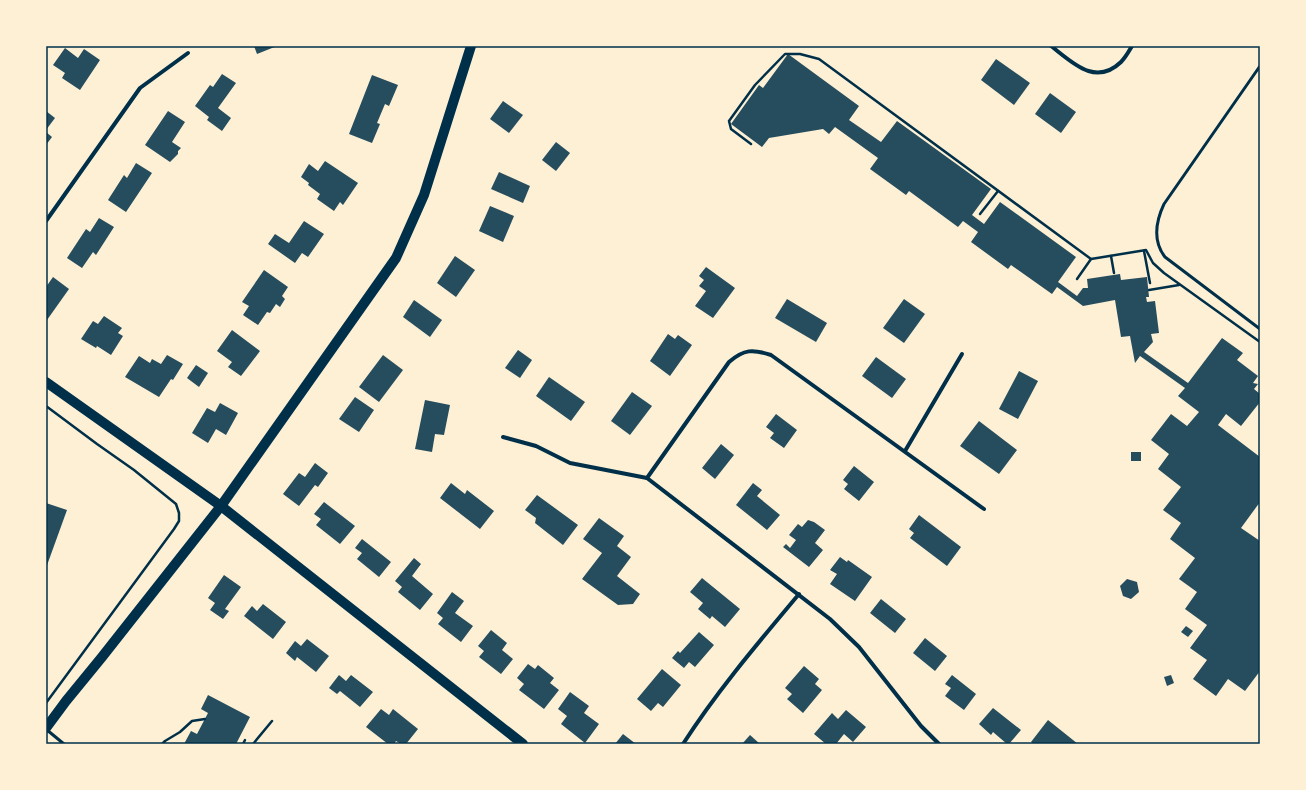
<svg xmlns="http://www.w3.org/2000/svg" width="1306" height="790" viewBox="0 0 1306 790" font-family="Karla,sans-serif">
	<rect width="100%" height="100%" fill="#fdf0d5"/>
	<g fill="#264d5e">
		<path d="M254,46h23l-20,8z"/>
		<path d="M65,48l13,10 6,-9 16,11 -20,30 -18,-12 3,-5 -12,-8z"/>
		<path d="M788,54l71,52 -10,14 32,22 16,-21 94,68 -19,26 12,9 16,-22 76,55 -18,25 19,14 6,-8h5l-1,-9 33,-5 1,6 26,-3 2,20h-3l1,5 8,-1 4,32 -8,1 2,8 -9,10 44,31 34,-45 21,15 -6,7 21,16 -5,7 5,1 -4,5 6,5v8l-19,24 -15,-12 -8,11 42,32v45l-19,26 19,13v130l-15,20 -17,-12 -12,17 -23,-17 14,-19 -17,-12 17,-23 -22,-16 12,-17 -18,-13 16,-21 -25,-19 11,-16 -18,-13 18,-23 -23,-18 11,-15 -18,-14 20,-26 16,12 12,-14 -21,-16 7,-8 -45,-32 -5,7 -5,-27 -9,1 -6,-37 -32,6 -26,-19 -5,7 -41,-29 -3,4 -37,-27 7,-10 -15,-11 -5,6 -49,-36 -3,4 -36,-26 8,-11 -43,-31 -6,7 -6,-5 -54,9 -7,9 -31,-23 28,-39 4,3z"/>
		<path d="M996,59l34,24 -16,22 -33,-25z"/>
		<path d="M222,74l14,9 -18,25 13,10 -9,13 -15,-11 2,-3 -14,-11 15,-21 3,2z"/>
		<path d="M372,75l26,10 -9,21 -4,-2 -8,19 3,1 -8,19 -23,-9z"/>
		<path d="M1050,93l26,19 -15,21 -26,-19z"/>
		<path d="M503,101l20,14 -14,18 -19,-14z"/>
		<path d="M46,111l9,7 -9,12z"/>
		<path d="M168,111l17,11 -13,20 9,6 -3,3v3l-8,8 -25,-17z"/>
		<path d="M46,132l6,5 -6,8z"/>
		<path d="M556,142l14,11 -14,18 -14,-11z"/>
		<path d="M325,161l33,22 -15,22 -3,-3 -6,9 -17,-12 3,-5 -12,-9 1,-2 -8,-6 8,-13 9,7z"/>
		<path d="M136,163l16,10 -26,39 -18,-12 16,-25 3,3z"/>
		<path d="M499,172l31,14 -7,17 -32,-14z"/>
		<path d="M490,206l24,10 -11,26 -24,-11z"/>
		<path d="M99,218l15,9 -18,28 -3,-3 -11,16 -15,-10 19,-29 4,3z"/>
		<path d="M304,221l20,13 -16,23 -6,-4 -7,10 -27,-19 7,-10 14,9z"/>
		<path d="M455,256l20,14 -19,27 -19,-14z"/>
		<path d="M706,267l29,21 -22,30 -18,-12 11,-15 -7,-5 5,-6 -5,-4z"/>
		<path d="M264,270l24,17 -6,9 3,3 -5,8 -4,-3 -6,9 -3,-1 -9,13 -15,-10 6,-9 -7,-4z"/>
		<path d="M53,277l16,12 -22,31 -1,-1v-32z"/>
		<path d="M787,299l40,24 -11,19 -41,-24z"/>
		<path d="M904,299l21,15 -21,29 -21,-15z"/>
		<path d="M414,300l28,20 -12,17 -27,-20z"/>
		<path d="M104,316l18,12 -4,5 5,3 -12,19 -14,-9 -1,2 -15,-9 12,-18 5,3z"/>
		<path d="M232,330l28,21 -19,25 -13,-9 4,-5 -15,-11z"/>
		<path d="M668,334l7,5 3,-4 14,10 -22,31 -20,-15z"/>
		<path d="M518,350l14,10 -12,18 -15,-10z"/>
		<path d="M167,355l16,9 -10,16 -2,-1 -12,18 -34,-20 14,-21 11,7 2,-4 9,5z"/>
		<path d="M383,355l20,15 -24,32 -20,-15z"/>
		<path d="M876,357l30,22 -14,19 -30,-22z"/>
		<path d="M196,365l12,8 -9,14 -12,-9z"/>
		<path d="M1019,371l19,10 -20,38 -19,-10z"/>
		<path d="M549,377l36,25 -14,19 -35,-25z"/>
		<path d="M632,392l20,14 -22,29 -19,-14z"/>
		<path d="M355,397l19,13 -15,22 -20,-13z"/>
		<path d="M425,400l25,5 -6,30 -9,-1 -3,18 -17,-3z"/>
		<path d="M220,403l18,10 -12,22 -10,-6 -8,14 -16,-10 15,-25 8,4z"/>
		<path d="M776,414l21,16 -13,18 -14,-10 4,-5 -8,-6z"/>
		<path d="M979,421l38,29 -18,24 -39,-28z"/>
		<path d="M721,444l13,11 -19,24 -13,-11z"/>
		<rect x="1131" y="452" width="10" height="9"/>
		<path d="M315,463l13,10 -10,14 -3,-2 -16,21 -16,-12 16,-21 6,4z"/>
		<path d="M854,466l20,16 -15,19 -15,-12 4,-5 -5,-4z"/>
		<path d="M451,483l14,11 2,-4 27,21 -14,18 -40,-31z"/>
		<path d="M753,483l9,7 -5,6 23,19 -13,15 -31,-25z"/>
		<path d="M537,495l41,30 -15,20 -28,-22 1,-5 -11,-8z"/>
		<path d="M324,502l31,24 -15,18 -24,-19 5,-6 -7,-5z"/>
		<path d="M46,503l21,7 -21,58z"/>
		<path d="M919,515l42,32 -14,19 -37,-28 4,-5 -5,-4z"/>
		<path d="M599,518l25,18 -7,10 14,11 -14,19 23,18 -7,10 -15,1 -36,-26 20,-26 -19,-14z"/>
		<path d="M808,520l6,2 11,8 -10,13 8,7 -14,17 -26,-20 3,-3 4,4 6,-8 -7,-5 9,-11 4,3z"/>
		<path d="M362,539l29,23 -12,15 -22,-18 5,-6 -7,-5z"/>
		<path d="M840,557l7,5 1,-2 24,17 -17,24 -25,-17 7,-10 -7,-4z"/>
		<path d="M414,558l7,6 -9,12 21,18 -13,16 -22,-18 4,-5 -7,-6z"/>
		<path d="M224,575l17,12 -16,22 4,2 -6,8 -13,-9 5,-7 -7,-5z"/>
		<path d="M702,578l38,31 -15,18 -13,-11 -2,3 -12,-10 5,-6 -13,-11z"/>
		<path d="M1127,579l10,3 2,10 -8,7 -8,-3 -3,-10z"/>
		<path d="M452,592l12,9 -9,12 18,13 -12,16 -23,-18 5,-6 -6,-5z"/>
		<path d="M881,599l25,20 -11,14 -25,-20z"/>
		<path d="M263,604l23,18 -13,17 -29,-23 8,-10 5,5z"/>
		<path d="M1186,626l7,5 -5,6 -7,-5z"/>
		<path d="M491,630l16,13 -5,7 11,9 -12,15 -22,-17 5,-6 -6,-5z"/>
		<path d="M699,632l15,13 -19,22 -6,-5 -5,6 -12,-10 6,-7 2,2z"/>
		<path d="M925,638l22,18 -12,15 -22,-18z"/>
		<path d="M307,639l22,17 -13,16 -19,-15 -2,4 -9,-8 9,-12 6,5z"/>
		<path d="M528,664l7,5 3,-4 16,13 -4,5 9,7 -15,19 -25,-19 5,-6 -7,-6z"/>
		<path d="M804,666l15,13 -4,5 7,6 -19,23 -16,-14 5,-5 -7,-6z"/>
		<path d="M662,669l19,16 -18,22 -5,-4 -7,8 -14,-12z"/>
		<path d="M339,675l7,6 5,-6 22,17 -13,15 -20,-16 -3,3 -8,-6z"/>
		<path d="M952,675l24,19 -12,16 -19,-14 6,-8 -6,-4z"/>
		<path d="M1171,675l3,8 -7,3 -3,-9z"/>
		<path d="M570,692l19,14 -5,7 15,11 -14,19 -24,-19 6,-8 -9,-7z"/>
		<path d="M208,695l42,22 -14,27h-52l7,-13 6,3 11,-21 -7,-4z"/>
		<path d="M993,708l28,22 -12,14h-2l-14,-12 -2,3 -12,-11z"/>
		<path d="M381,709l8,6 4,-6 25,20 -12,15h-5l-5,-3 -2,3h-6l-22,-17z"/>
		<path d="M846,710l20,17 -13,15 -9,-8 -8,10h-10l-12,-10 18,-21 6,6z"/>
		<path d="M1048,720l30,24h-44l-3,-2z"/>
		<path d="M623,734l13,10h-21z"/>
		<path d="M750,735l10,9h-18z"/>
	</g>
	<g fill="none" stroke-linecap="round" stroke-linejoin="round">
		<g stroke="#003049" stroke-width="2.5">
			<path d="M751,144l-20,-15 -2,-8 26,-36 30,-31h15l19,5 272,200 55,-9 7,13 11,10 96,69"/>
			<path d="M980,214l18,-23"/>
			<path d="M1144,251l6,32"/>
			<path d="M1111,256l3,17"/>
			<path d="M1077,279l14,-20"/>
			<path d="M1149,290l30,-5"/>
			<path d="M46,406l51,38 37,26 42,34 3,9v8l-5,8 -128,174"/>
			<path d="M162,744l3,-3 15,-9 12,-11 13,-2"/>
			<path d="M243,744l2,-4"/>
			<path d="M253,744l19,-23"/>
		</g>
		<g stroke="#003049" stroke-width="3">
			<path d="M1260,66l-96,138c-8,17 -12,36 1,53l95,72"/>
			<path d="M47,730l17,14"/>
		</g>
		<g stroke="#003049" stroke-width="4">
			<path d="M1051,46c21,16 44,41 70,16 5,-5 8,-11 11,-16"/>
			<path d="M46,221l94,-133 48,-35"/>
			<path d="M503,437l33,9 34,17 77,15 183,141 29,28 62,79 18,18"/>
			<path d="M905,451l57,-97"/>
			<path d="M647,478l82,-116c15,-13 24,-13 42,-7l213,154"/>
			<path d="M683,744c34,-53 75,-101 116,-150"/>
		</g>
		<g stroke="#003049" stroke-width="10">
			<path d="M46,382l175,124 302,238"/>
			<path d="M46,728l20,-27 36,-44 119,-151 175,-248 28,-63 47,-149"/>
		</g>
	</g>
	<rect width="1306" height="790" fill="none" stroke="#fdf0d5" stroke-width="94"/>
	<rect x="47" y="47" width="1212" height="696" fill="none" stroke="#003049" stroke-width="1.5"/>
</svg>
